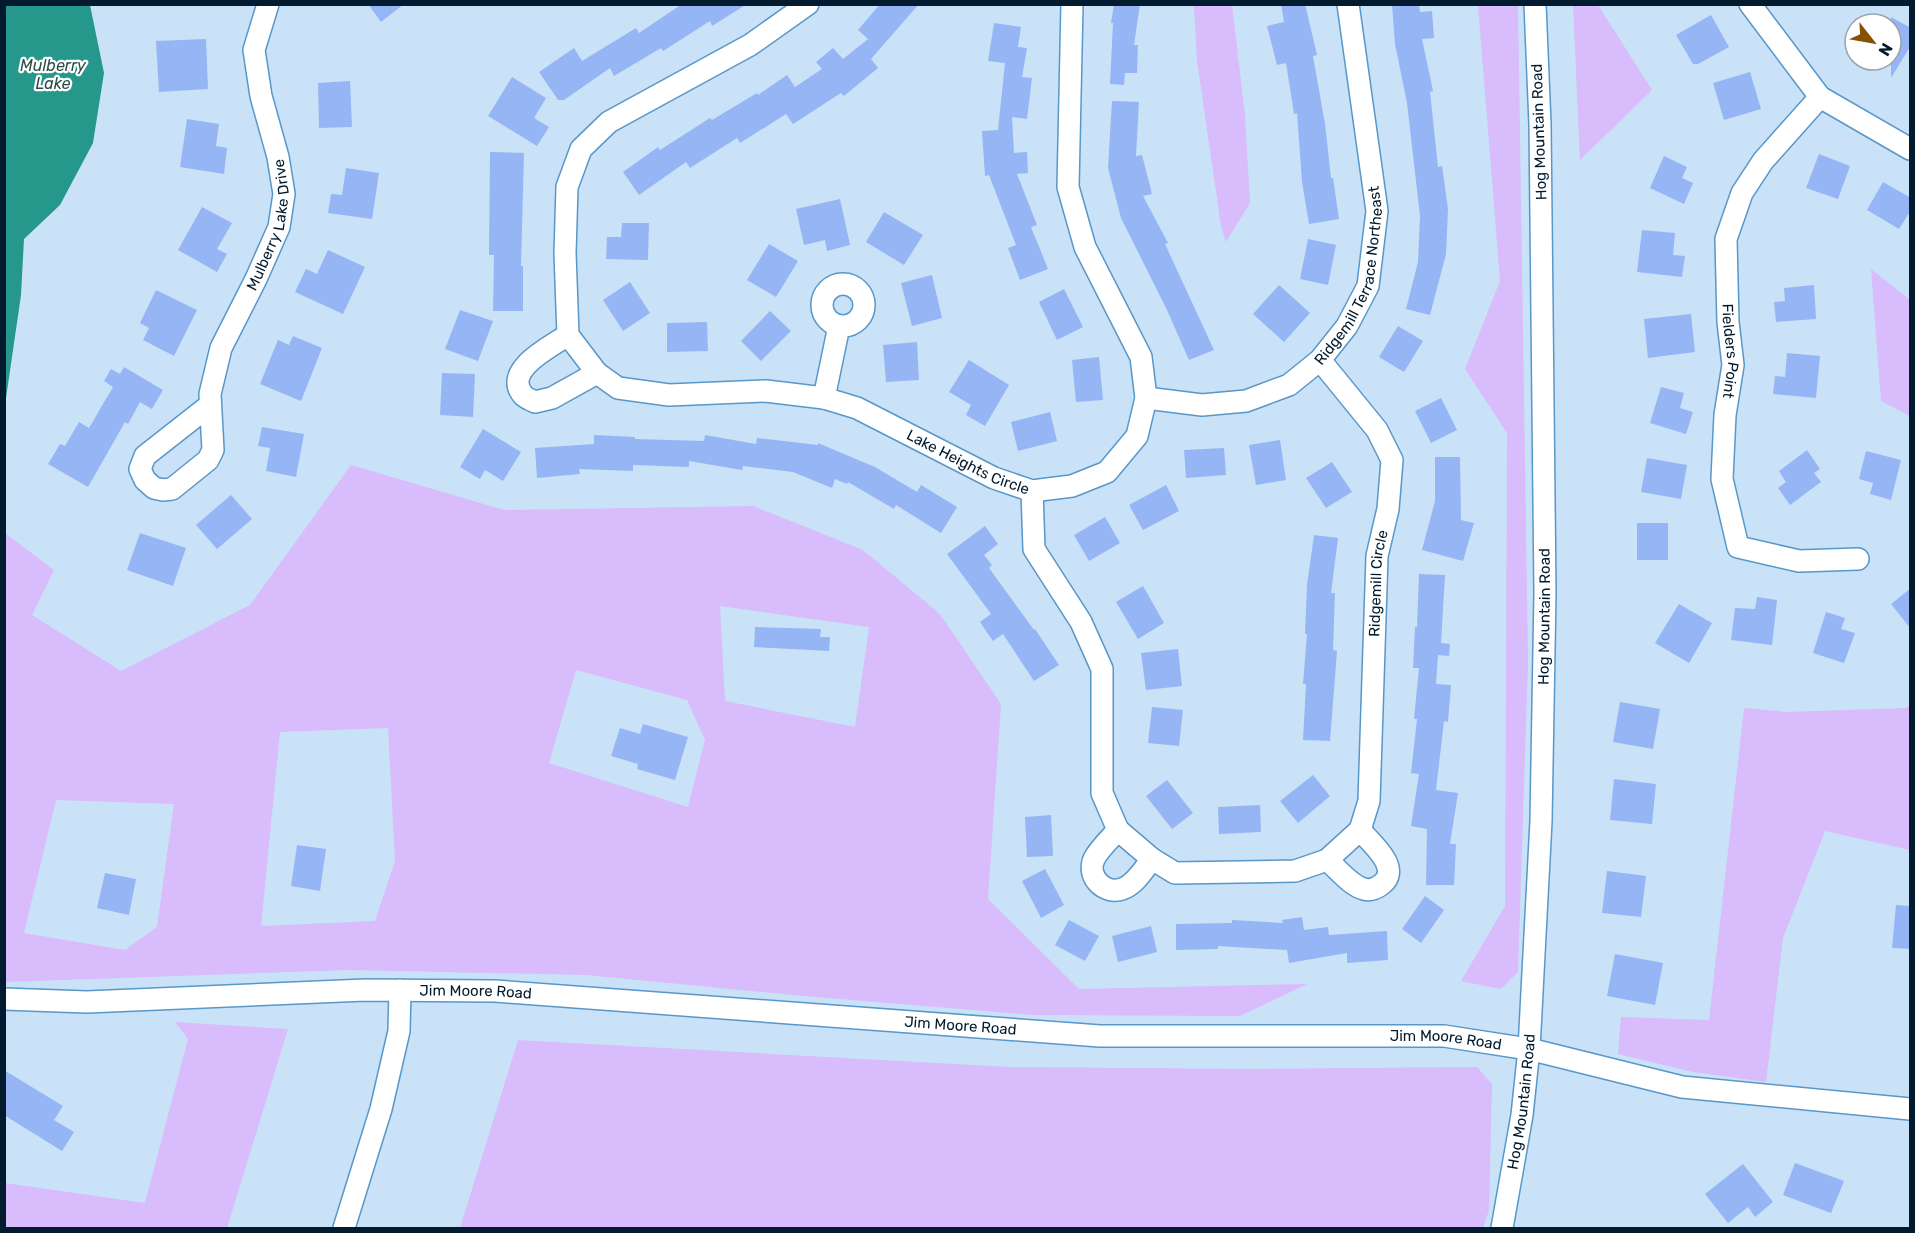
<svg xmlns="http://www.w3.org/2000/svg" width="1915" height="1233" viewBox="0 0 1915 1233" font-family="Rubik,sans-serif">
	<rect width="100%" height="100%" fill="#c9e2f8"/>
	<g fill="#d8bcfb" fill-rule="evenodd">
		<path d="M1194,5h38l13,110 5,88 -24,39 -5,-16 -24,-165z"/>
		<path d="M1478,5h40l10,657 -10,310 -17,17 -40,-8 44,-75 2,-473 -42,-64 35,-88z"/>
		<path d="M1573,5h25l54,85 -72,70z"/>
		<path d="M1871,269l39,31v116l-29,-15z"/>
		<path d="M351,465l153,45 249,-4 110,44 77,64 61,90 -13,195 91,90 228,-5 -67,32 -207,-1 -229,-19 -218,-21 -237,-5 -344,12v-449l49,37 -22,45 89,56 129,-66zM720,606l149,21 -14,100 -130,-26zM576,670l111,30 18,40 -17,67 -139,-44zM388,728l7,133 -20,60 -114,5 19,-194zM56,800l118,4 -17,123 -32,23 -101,-17z"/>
		<path d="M1910,705v145l-85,-19 -42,107 -17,144 -73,-10 -75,-18 3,-37 88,3 35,-312 43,4 119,-4z"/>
		<path d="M175,1022l113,7 -61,199h-222v-45l140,20 43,-164z"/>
		<path d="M518,1040l490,27 243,2 226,-2 15,17 -3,126 -6,18h-1023z"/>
	</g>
	<path fill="#26978b" d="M5,4l85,1 14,68 -11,70 -33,62 -36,34 -3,56 -16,110z"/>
	<g fill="#96b5f5">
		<path d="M368,4h36l-23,18z"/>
		<path d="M682,4h65l-35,22 -2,-5 -47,30 -2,-3 -47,28 -4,-8 -46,32h-6l-19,-28 35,-24 8,13 54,-33 3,5z"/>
		<path d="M880,4h39l-48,55 7,9 -34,28 -3,-3 -48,31 -7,-10 -46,29 -3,-5 -47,30 -4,-6 -47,33 -16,-23 35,-25 2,3 50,-32 2,2 45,-27 1,2 29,-20 8,12 27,-18 -6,-7 17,-14 10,11 25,-20 -10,-9z"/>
		<path d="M1114,4h26l-6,41h4l-1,28h-12l-1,12 -14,-1 3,-61h-2z"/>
		<path d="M1281,4h24l12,51 -4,1 12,68 6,54h2l6,41 -30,5 -7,-42 -5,-69 -3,1 -8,-51 -9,2 -10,-39 17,-4z"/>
		<path d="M1392,4h27l1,8 12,-1 2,27 -12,1 11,52 -3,1 8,75 4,-1 6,43 -2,45 -16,61 -24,-6 12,-47 2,-46 -13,-113 -12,-59z"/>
		<path d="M1711,15l18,32 -31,17h-5l-17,-29z"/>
		<path d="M1891,17l20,11v17l-20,33z"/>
		<path d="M994,23l27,4 -3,20 9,1 -5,29 10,1 -5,41 -15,-2 2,36 13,-1 1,21 -11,1 20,51 -6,2 17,42 -28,11 -12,-32 8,-3 -27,-70 -4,1 -3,-45 16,-1 7,-67 -17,-2z"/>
		<path d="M206,39l2,50 -49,3 -3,-51z"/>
		<path d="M1750,72l11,37 -37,11 -11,-37z"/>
		<path d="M512,77l34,21 -12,20 15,9 -12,19 -49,-30z"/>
		<path d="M350,81l2,46 -33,1 -1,-45z"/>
		<path d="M1112,101l27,1 -3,54 6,-1 10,39 -9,2 25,47 -3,1 49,106 -25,10 -22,-50 -46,-92 -13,-50z"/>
		<path d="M187,119l32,5 -3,22 11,2 -3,26 -44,-7z"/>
		<path d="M490,152l34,1 -3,113h2v45h-30l1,-56h-5z"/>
		<path d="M1819,154l31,12 -12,33 -32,-11z"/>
		<path d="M1664,156l23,11 -5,11 11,5 -9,21 -34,-16z"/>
		<path d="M346,168l33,5 -7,46 -44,-6 3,-19 11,1z"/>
		<path d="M1883,182l28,16v12l-12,19 -32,-19z"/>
		<path d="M840,199l10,46 -23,6 -2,-11 -21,5 -8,-36z"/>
		<path d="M202,207l30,16 -15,26 10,5 -10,18 -39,-22z"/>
		<path d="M884,212l39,23 -19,30 -38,-23z"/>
		<path d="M622,223h27l-1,37 -42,-1 1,-22h14z"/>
		<path d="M1642,230l33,3 -2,22 12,1 -3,21 -45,-5z"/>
		<path d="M1308,239l28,6 -8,40 -28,-6z"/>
		<path d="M769,244l29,17 -22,36 -29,-17z"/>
		<path d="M328,250l37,17 -22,47 -48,-22 11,-23 11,5z"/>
		<path d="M932,275l10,43 -30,8 -11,-43z"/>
		<path d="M630,282l20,31 -27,18 -20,-31z"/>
		<path d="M1279,285l31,28 -26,29 -31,-28z"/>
		<path d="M1814,285l2,34 -40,3 -2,-20 11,-1 -1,-13z"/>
		<path d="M1064,289l19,38 -26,13 -18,-38z"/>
		<path d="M156,290l41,20 -23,46 -31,-16 6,-12 -9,-5z"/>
		<path d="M460,310l33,11 -15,40 -33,-12z"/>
		<path d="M770,311l21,20 -30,30 -20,-20z"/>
		<path d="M1691,314l4,38 -47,6 -4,-39z"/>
		<path d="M707,322l1,29 -41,1v-29z"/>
		<path d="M1398,326l25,15 -19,31 -25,-15z"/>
		<path d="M293,336l29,12 -21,53 -41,-17 18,-44 11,5z"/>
		<path d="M917,342l2,38 -33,2 -3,-37z"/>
		<path d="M1787,353l33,3 -4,42 -43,-4 2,-18 10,1z"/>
		<path d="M1099,357l4,43 -27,2 -4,-42z"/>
		<path d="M969,360l40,25 -24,41 -19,-11 5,-10 -22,-13z"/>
		<path d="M124,367l39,23 -11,19 -12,-7 -12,22 -3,-2 -37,65 -40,-23 12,-20 5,2 14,-24 10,6 24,-41 -9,-6 7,-12 9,5z"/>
		<path d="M442,373l33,1 -2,43 -33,-2z"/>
		<path d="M1661,387l23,6 -4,15 13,4 -7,22 -36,-11z"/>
		<path d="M1441,398l16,32 -26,13 -16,-32z"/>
		<path d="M1050,412l7,29 -39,10 -7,-29z"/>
		<path d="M262,427l42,7 -8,43 -30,-6 4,-23 -12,-2z"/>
		<path d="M483,429l38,23 -18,29 -18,-11 -5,9 -20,-12z"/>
		<path d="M594,435l41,2v2l69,2 1,-6 51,9 1,-6 61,7v-2l57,24 42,25 4,-7 36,22 -16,26 -45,-28 -2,4 -46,-27 -1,2 -12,-5 -3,9 -39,-16 -50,-6 -1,4 -53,-9v6l-56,-2v6l-54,-2 1,5 -43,4 -2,-30 59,-4z"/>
		<path d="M1280,440l6,40 -30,5 -7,-40z"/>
		<path d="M1224,448l2,27 -40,3 -2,-28z"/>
		<path d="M1807,450l13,19 -6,4 7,9 -31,23 -12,-17 8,-6 -7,-11z"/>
		<path d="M1866,451l35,9 -10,40 -21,-6 3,-11 -14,-4z"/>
		<path d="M1435,457h25l1,63 13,3 -11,38 -41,-11 13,-49z"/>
		<path d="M1647,458l40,7 -6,34 -40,-7z"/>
		<path d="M1332,462l20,30 -26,16 -20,-30z"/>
		<path d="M1166,485l13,26 -36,19 -14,-25z"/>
		<path d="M231,495l21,24 -35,30 -21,-24z"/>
		<path d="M1105,517l15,26 -31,18 -15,-26z"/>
		<rect x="1637" y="523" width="31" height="37"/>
		<path d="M985,526l13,18 -14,11 8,10 -3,3 45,62 1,-1 24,36 -25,16 -31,-47 -10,7 -13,-19 11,-8 -44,-60z"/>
		<path d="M140,533l46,15 -13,38 -46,-16z"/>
		<path d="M1314,535l24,3 -7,55h4l-2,57 4,1 -7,90 -27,-1 3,-56h-3l4,-50h-2l2,-49z"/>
		<path d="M1419,574l26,1 -4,68 9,1 -1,12 -11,-1 -2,29 15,1 -3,37 -4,-1 -8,69 22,3 -8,51h6l-2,41h-28l1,-56 -16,-3 8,-52 -8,-1 6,-54h-3l5,-51h-6l2,-41h2z"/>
		<path d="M1143,586l21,37 -26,16 -22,-37z"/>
		<path d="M1911,588v41l-20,-25z"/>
		<path d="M1757,597l20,3 -5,45 -41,-5 4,-32 20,1z"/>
		<path d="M1679,604l33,19 -23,40 -34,-20z"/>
		<path d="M1826,612l19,6 -4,11 14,4 -11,30 -31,-10z"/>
		<path d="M755,627l66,2 -1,8h10l-1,14 -75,-4z"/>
		<path d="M1178,649l4,37 -36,4 -5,-37z"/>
		<path d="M1620,702l40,7 -7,40 -40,-7z"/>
		<path d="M1152,707l31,3 -4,36 -31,-3z"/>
		<path d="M643,724l45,13 -13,43 -38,-11 1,-5 -27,-8 9,-28 20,6z"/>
		<path d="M1313,775l17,21 -32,27 -18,-22z"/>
		<path d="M1614,779l42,5 -4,40 -42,-4z"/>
		<path d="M1167,780l26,33 -21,16 -26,-33z"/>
		<path d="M1260,805l1,27 -42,2 -1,-27z"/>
		<path d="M1051,815l2,41 -26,1 -2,-40z"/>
		<path d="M297,845l29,4 -6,42 -29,-5z"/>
		<path d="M1045,869l19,36 -23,13 -19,-37z"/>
		<path d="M1607,871l39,5 -5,41 -39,-4z"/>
		<path d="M105,873l31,6 -7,36 -32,-7z"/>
		<path d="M1425,896l19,14 -23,33 -19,-14z"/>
		<path d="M1896,905l15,1v43l-19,-1z"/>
		<path d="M1302,917l2,13 24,-3 1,8 58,-4 1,29 -41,3v-10l-58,10 -2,-13 -69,-4v3l-42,1v-26l56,-1v-3l51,3 -1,-3z"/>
		<path d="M1069,920l30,16 -14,25 -30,-16z"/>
		<path d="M1151,926l6,26 -39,10 -6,-26z"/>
		<path d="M1615,954l48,9 -8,42 -48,-9z"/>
		<path d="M4,1070l59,36 -9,14 20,12 -12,19 -58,-36z"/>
		<path d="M1795,1163l49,18 -13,32 -48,-18z"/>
		<path d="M1743,1164l30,38 -18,15 -7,-10 -20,16 -23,-29z"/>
	</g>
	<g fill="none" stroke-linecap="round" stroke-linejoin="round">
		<defs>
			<g id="minor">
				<path id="s1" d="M808,4l-58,41 -141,77 -28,27 -14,38 -2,66 3,82 29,38 21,15 51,7 97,-4 58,7 33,10 137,70 38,13 40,-5 35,-14 30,-36 9,-38 -5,-41 -56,-110 -17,-60 4,-183"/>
				<path d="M1750,4l70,93 90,52"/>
				<path id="s2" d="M1820,97l-57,64 -21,32 -16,46 2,83 5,43 -8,50 -3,64 16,68 61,14 59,-2"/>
				<circle cx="843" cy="305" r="21"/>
				<path d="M568,335c-16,11 -66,35 -45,60 2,3 9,5 12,7l17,-4 45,-25"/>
				<path d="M824,398l15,-72"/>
				<path id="s3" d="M1146,398l56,7 44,-4 43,-16 31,-25 27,-34 21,-40 9,-75 -29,-207"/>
				<path id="s4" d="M210,405l-65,51 -5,13 5,11 9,8 9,2 9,-1 36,-29 5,-10 -3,-56 11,-46 35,-69 23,-52 5,-33 -6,-37 -17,-61 -7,-46 14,-46"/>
				<path id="s5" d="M1032,491l2,58 47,73 21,47v124l16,37 34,29 23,14 120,-2 32,-11 33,-30 9,-29 8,-245 11,-47 4,-49 -15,-30 -57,-70"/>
				<path d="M1118,830c-7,8 -19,19 -24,29 -8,18 11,36 28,30 13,-4 22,-20 30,-30"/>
				<path d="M1327,860c11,9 24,26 37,29 6,2 13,-1 18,-5 20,-16 -11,-41 -22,-54"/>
				<path id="s6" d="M4,999l83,3 278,-12 130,1 605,45h344l85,13 153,38 228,22"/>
				<path d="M344,1228l37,-119 18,-78 1,-41"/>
				<path id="s7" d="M1502,1228l20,-113 7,-66 12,-228 4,-228 -5,-469 -5,-120"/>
			</g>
		</defs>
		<use href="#minor" stroke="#5897c9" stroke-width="24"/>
		<use href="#minor" stroke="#fff" stroke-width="21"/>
	</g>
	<g text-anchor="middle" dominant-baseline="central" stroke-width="4.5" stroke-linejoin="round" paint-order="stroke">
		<g font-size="15" fill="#021b2e" stroke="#fff">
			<text transform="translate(1539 132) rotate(-92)">Hog Mountain Road</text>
			<text stroke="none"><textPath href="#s4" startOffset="434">Mulberry Lake Drive</textPath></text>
			<text stroke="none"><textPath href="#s3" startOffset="279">Ridgemill Terrace Northeast</textPath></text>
			<text stroke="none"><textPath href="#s2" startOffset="285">Fielders Point</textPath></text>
			<text stroke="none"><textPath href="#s1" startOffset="898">Lake Heights Circle</textPath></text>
			<text stroke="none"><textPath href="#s5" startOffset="879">Ridgemill Circle</textPath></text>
			<text stroke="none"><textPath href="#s7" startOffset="614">Hog Mountain Road</textPath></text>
			<text stroke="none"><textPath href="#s6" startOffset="472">Jim Moore Road</textPath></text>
			<text stroke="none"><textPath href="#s6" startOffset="958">Jim Moore Road</textPath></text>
			<text stroke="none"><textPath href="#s6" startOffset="1444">Jim Moore Road</textPath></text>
			<text stroke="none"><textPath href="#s7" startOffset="128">Hog Mountain Road</textPath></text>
		</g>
		<g font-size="16" font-style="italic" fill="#2c4c48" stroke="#fff">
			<text x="53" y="65">Mulberry<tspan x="53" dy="18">Lake</tspan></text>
		</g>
	</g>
	<rect width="1915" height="1233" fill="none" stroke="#021b2e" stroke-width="12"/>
	<g transform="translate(1873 42) rotate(121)"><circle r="28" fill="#ffffff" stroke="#9aa4ab" stroke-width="1.5"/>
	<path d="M0-4.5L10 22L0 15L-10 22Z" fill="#885003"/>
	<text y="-9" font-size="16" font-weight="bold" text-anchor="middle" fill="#021b2e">N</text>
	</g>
</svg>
